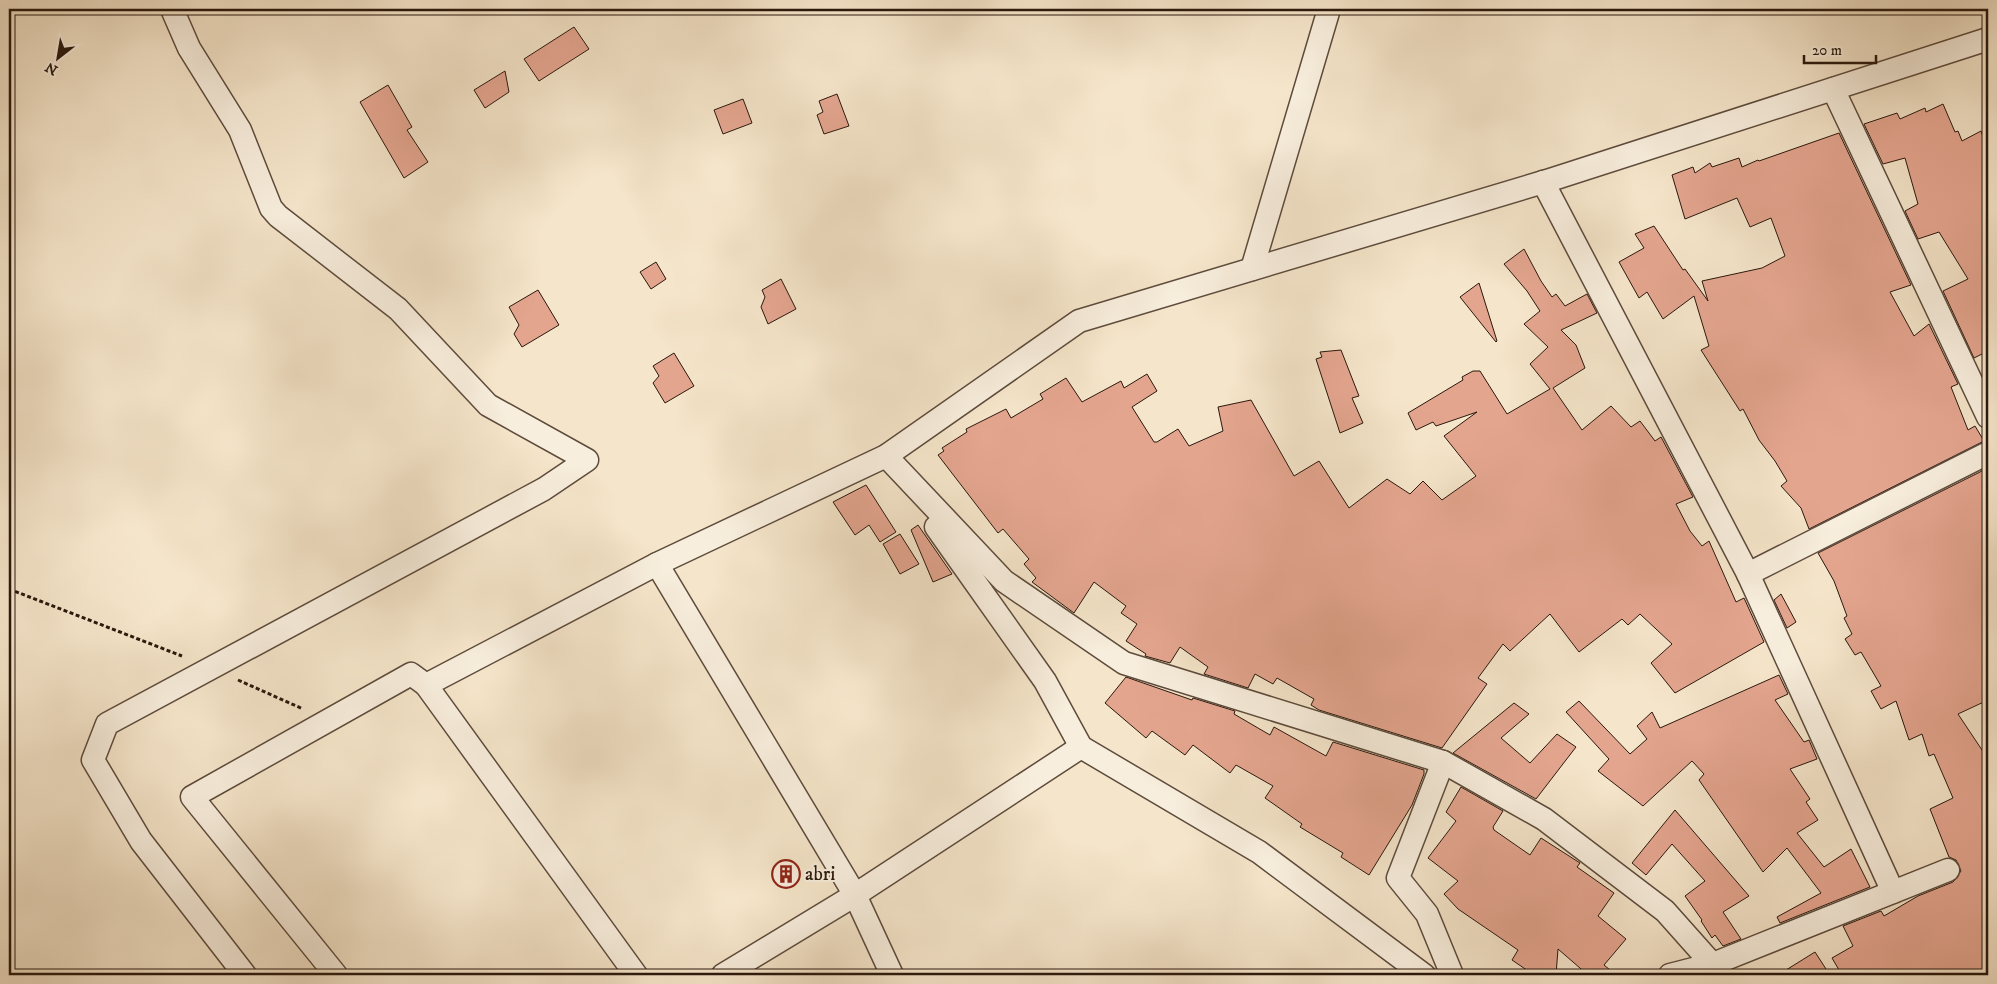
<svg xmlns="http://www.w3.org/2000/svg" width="1997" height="984" viewBox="0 0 1997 984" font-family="'IM FELL DW Pica',serif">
	<rect width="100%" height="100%" fill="#f5e5ca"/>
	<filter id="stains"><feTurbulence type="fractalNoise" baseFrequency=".004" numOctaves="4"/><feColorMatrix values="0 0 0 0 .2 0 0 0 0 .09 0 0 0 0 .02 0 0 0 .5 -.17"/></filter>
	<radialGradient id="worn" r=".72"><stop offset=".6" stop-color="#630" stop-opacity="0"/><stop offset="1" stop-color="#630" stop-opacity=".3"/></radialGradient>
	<g fill="#e4a58f" stroke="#2a180d">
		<path d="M574,27l15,22 -50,32 -15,-22z"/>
		<path d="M505,71l4,21 -24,16 -11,-18z"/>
		<path d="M388,85l24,42 -5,3 21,32 -24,16 -44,-76z"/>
		<path d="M837,94l12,32 -25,8 -7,-19 6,-3 -4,-11z"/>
		<path d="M743,99l9,24 -29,11 -9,-24z"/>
		<path d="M1943,104l12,28 3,-1 4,10 19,-10 7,20v200l-14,7 -31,-67 25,-12 -29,-47 -21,7 -13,-28 13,-7 -13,-46 -22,6 -19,-40 33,-11 3,6 25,-11 1,4z"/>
		<path d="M1839,133l72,152 -21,7 24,44 15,-12 29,60 -7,3 17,43 7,-4 9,15 -175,88 -8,-21 -20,-22 6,-5 -12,-20 -16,-21 -16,-31 -3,2 -39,-61 8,-4 -15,-50 -31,23 -16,-27 -8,6 -20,-36 25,-14 -9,-14 19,-8 29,44 2,-1 23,32 -6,-20 60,-13 23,-12 -14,-38 -21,9 -13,-29 -52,21 -13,-44 21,-8 2,6 15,-10 2,4 27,-9 3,9 16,-7 1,1z"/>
		<path d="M1524,249l17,32 11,16 4,-3 9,12 22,-12 10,19 -36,17 15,15 9,23 -32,20 29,42 29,-24 20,21 9,-6 15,20 6,-4 32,60 -17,7 14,27 12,15 7,-5 27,61 8,-4 20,44 -89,51 -24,-30 21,-19 -32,-30 -12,11 -6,-6 -43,33 -29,-38 -40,37 -7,-7 -25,34 9,6 -45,64 -123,-38 -8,-5 3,-6 -37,-21 -4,6 -18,-10 -7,14 -44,-14 4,-7 -28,-20 -10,16 -25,-7 1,-2 -20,-13 11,-17 -16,-11 5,-7 -32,-24 -20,31 -42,-31 4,-4 -12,-14 5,-5 -26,-30 -5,4 -60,-78 6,-4 -2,-3 25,-16 -1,-3 40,-20 5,9 32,-19 -3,-5 26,-16 16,24 39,-21 3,7 23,-14 10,17 -25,16 22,35h3l21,-13 11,17 34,-15 -5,-24 33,-7 43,76 25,-15 30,47 38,-29 23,15 13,-13 19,19 34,-24 -32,-40 33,-24 -41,14 -3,-4 -17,8 -8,-17 55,-33 -1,-3 11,-6h7l27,43 43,-25 -20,-25 18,-17 -24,-23 16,-13 -13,-20 -23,-27z"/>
		<path d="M656,262l10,17 -15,10 -11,-17z"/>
		<path d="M781,279l15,30 -28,15 -7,-17 4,-10 -3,-7z"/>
		<path d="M1479,283l18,58 -1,1 -36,-45z"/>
		<path d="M538,290l21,35 -37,22 -8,-13 5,-9 -10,-18z"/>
		<path d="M1341,350l18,46 -7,2 11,25 -23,10 -24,-74 6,-2 -2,-5z"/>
		<path d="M674,353l20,33 -29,17 -12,-20 6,-7 -6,-10z"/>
		<path d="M1988,468v232l-30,14 30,45v216h-146l-10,-17 21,-12 -10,-20 38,-15 3,5 34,-20 35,-14 8,-11 -5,-11 -7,-3 -19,-48 23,-11 -19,-44 -5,2 -7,-22 -13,6 -13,-39 -15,8 -10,-18 10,-5 -20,-34 -6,3 -10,-16 7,-5 -8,-16 3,-2 -13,-35 -16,-28z"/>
		<path d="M866,485l30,47 -16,10 -11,-17 -14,10 -22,-33z"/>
		<path d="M918,525l34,49 -19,8 -22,-52z"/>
		<path d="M900,534l19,30 -19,10 -17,-30z"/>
		<path d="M1781,594l15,28 -9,6 -13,-28z"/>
		<path d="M1779,675l9,19 -13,6 29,42 5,-2 8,19 -27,10 20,30 -4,3 12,18 -21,13 27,34 27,-18 19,38 -90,36 -3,-6 44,-24 -34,-45 -24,24 -64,-92 5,-6 -12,-13 -49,45 -45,-35 11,-12 -43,-47 13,-11 51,53 17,-15 -10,-13 15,-14 8,16z"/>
		<path d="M1126,677l66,23 1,-2 42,13 -1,3 36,21 4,-8 52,29 7,-14 91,28v4l-12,31 -43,70 -28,-18 2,-4 -43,-26 2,-3 -37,-26 8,-12 -37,-21 -6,8 -37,-28 -8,10 -33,-24 -6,7 -41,-35z"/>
		<path d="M1514,703l15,11 -28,24 29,25 27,-29 19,13 -40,52 -83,-46z"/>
		<path d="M1461,787l42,24 -10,16 1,3 36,25 11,-17 39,25 -3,4 37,26 -16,23 28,23 -22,26 12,10h-28l-30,-26 -2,26h-22l-22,-15 6,-10 -60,-41 -14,-15 14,-13 -30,-23 28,-37 -10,-9z"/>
		<path d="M1675,810l74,86 -26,16 18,27 -18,7 -8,-11 -3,3 -11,-17 1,-1 -17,-24 20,-15 -33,-37 -26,31 -14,-12z"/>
		<path d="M1815,952l11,17 -11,6h-37z"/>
	</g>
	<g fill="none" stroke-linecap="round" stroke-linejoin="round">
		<defs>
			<g id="street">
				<path d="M172,9l17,39 51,82 31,78 7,8 120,93 90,96 99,55 -43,29 -437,235 -14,36 48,81 104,134"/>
				<path d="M1833,89l155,328"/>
				<path d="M1543,182l205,392 145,318"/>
				<path d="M1252,269l77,-260"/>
				<path d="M886,456l118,125 120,82 319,99 101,57 121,92 57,64"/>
				<path d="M936,527l109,154 36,66 178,105 165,123"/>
				<path d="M657,564l198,331 37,80"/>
				<path d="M1748,574l240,-121"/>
				<path d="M426,685l210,290"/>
				<path d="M1443,762l-45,116 29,36 25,61"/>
				<path d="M336,975l-144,-178 219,-123 15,11 231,-121 229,-108 193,-135 471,-141 438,-141"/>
				<path d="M723,975l132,-80 226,-148"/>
				<path d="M1670,975l43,-11 235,-94"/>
			</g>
		</defs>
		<use href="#street" stroke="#5d4b3c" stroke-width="25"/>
		<g stroke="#2a180d" stroke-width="3" stroke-dasharray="4 2.5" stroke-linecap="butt">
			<path d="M9,589l173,67"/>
			<path d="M238,680l65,29"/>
		</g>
		<use href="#street" stroke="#f8eedd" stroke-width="22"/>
	</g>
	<defs>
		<symbol id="building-ring" viewBox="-11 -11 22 22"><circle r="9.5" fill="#f8eedd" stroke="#8f2418" stroke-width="1.5"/><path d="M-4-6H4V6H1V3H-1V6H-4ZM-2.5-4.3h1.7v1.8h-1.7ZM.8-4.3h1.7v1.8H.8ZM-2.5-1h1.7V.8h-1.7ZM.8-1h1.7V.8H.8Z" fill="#8f2418"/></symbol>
	</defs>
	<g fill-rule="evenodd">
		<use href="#building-ring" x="770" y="858" width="32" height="32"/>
	</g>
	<g text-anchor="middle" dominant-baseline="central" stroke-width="4" stroke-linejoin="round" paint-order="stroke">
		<g font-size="20" fill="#2a180d" stroke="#f8eedd" text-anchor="start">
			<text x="805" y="874">abri</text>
		</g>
	</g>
	<rect width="1997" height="984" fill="none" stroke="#f5e5ca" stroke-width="30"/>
	<rect x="10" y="10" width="1977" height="964" fill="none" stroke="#2a180d" stroke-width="2.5"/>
	<rect x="15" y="15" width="1967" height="954" fill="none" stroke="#2a180d"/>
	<g transform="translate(58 58) rotate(211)" stroke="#f8eedd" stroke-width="4" paint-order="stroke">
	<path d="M0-4L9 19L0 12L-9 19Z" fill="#2a180d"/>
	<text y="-8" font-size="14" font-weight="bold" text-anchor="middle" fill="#2a180d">N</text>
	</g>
	<path d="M1804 55v8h72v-8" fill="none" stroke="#2a180d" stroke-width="2.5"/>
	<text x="1812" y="55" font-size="15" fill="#2a180d" stroke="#f8eedd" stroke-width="4" paint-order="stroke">20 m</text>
	<rect width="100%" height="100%" filter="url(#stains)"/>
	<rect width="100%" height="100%" fill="url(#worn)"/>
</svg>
